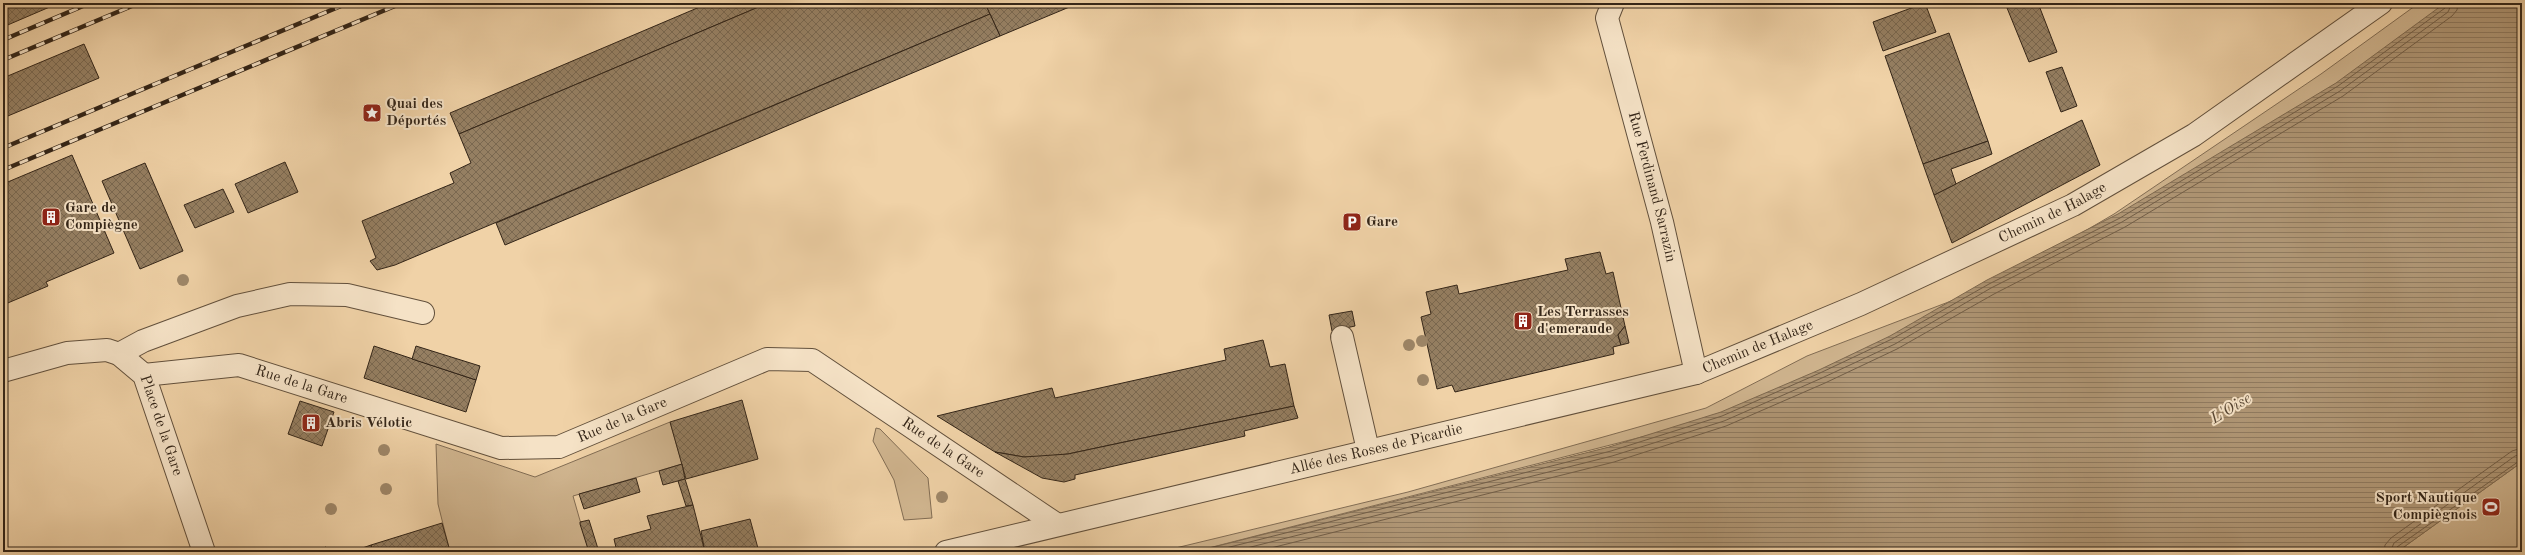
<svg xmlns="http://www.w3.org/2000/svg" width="2525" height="555" viewBox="0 0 2525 555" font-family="'Old Standard TT',serif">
	<defs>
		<pattern id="water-rules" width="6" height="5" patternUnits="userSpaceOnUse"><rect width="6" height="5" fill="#b09776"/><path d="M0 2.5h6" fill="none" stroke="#907b60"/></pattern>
		<pattern id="building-cross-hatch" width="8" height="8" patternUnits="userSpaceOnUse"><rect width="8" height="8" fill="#957f62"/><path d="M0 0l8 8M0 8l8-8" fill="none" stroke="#7a6850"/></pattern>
	</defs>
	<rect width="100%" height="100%" fill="#f0d2a7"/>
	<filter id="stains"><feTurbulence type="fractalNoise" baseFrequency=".005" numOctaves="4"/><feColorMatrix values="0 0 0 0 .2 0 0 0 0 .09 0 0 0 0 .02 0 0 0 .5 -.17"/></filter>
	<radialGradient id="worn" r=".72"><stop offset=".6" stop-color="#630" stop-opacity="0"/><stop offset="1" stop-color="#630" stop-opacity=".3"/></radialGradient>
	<g fill="#d0b58f" stroke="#826d54">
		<path d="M2419,3h49l-278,184 -404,213 -593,152h-34l249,-60 298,-84 101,-52 186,-71 121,-71 207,-140z"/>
		<path d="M670,422l12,42 -109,32 16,56h-139l-12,-48 -2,-60 99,33z"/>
		<path d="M876,428l4,1 48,49 4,40 -28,2 -10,-40 -21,-39z"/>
		<path d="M2522,462v90h-125z"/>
	</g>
	<path fill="url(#water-rules)" stroke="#7e6950" d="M2445,3h77v459l-125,90h-1203l415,-105 112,-35 98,-42 71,-34 97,-56 131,-66 218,-131z"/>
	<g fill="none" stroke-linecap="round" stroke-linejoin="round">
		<g stroke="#725e47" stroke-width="1">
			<path d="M1210,552l401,-101 111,-35 98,-43 72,-34 97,-55 131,-66 218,-132 107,-78 2,-5"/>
			<path d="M1231,552l381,-96 112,-35 98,-43 73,-34 96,-56 131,-66 218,-131 108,-79 4,-9"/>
			<path d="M1255,552l359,-90 112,-36 99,-43 72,-34 97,-55 131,-67 218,-131 109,-80 5,-6 1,-7"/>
			<path d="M2384,552l1,-7 6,-7 121,-87 10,-3"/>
			<path d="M2390,552l4,-9 121,-87 7,-2"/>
			<path d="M2395,552l2,-5 125,-88"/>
		</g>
	</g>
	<g fill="url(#building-cross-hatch)" stroke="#332518">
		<path d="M3,3h56l-56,24z"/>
		<path d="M709,3h59l-309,131 -9,-21z"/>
		<path d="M768,3h217l5,11 -595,251 -18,5 -7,-9 6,-3 -14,-37 92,-38 -4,-10 21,-10 -12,-29z"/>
		<path d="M985,3h94l-79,33z"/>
		<path d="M1925,3l11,29 -53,19 -10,-29z"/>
		<path d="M2005,3h33l19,49 -28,10z"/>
		<path d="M990,14l10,22 -495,209 -9,-22z"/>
		<path d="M1949,33l39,108 -65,23 -38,-108z"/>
		<path d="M84,44l15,34 -96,40v-40z"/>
		<path d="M2062,67l15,39 -16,6 -15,-40z"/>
		<path d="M2082,120l18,45 -148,78 -18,-48z"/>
		<path d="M1988,141l4,13 -41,15 5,15 -22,11 -11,-31z"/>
		<path d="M72,155l42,98 -68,29 2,4 -45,19v-121z"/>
		<path d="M285,162l13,30 -50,21 -13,-29z"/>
		<path d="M145,163l38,88 -43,18 -38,-88z"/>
		<path d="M223,189l11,23 -39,16 -11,-23z"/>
		<path d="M1600,252l6,22 7,-2 12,54 -7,9 3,10 -8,2 1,7 -159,38 -3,-7 -15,4 -16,-72 10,-3 -5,-22 31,-7 2,9 109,-24 -3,-11z"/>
		<path d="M1352,311l3,15 -23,5 -3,-16z"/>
		<path d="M1625,326l4,17 -8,2 -3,-10z"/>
		<path d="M1263,340l7,27 15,-3 9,42 -226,48 -29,3h-15l-29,-5 -58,-36 115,-28 3,10 171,-38 -2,-11z"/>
		<path d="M374,346l102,34 -10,32 -102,-34z"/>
		<path d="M416,346l64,20 -4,14 -64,-21z"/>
		<path d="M742,400l16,59 -72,20 -16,-57z"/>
		<path d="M300,401l34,11 -12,34 -34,-12z"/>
		<path d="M1294,406l4,12 -54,13 1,5 -170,39v4l-11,3 -22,-4 -47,-26 29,5 44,-3z"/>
		<path d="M682,464l3,15 -22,6 -4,-14z"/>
		<path d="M636,478l4,14 -56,17 -5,-15z"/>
		<path d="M685,479l8,26 -7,1 -8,-25z"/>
		<path d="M693,505l12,47h-88l-3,-13 37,-10 -4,-13z"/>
		<path d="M750,519l9,33h-54l-4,-21z"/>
		<path d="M589,520l10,32h-10l-9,-28v-2z"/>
		<path d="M442,523l8,28 -77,1 -2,-7z"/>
		<path d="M371,545l2,7h-22z"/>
		<path d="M326,547l2,5h-10l-1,-2z"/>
	</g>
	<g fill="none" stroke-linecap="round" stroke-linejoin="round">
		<defs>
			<g id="minor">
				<path id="s1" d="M1613,3l-6,15 55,204 34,151"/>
				<path d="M1342,337l26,113"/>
				<path d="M119,354l24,-13 94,-35 53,-12 57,1 76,18"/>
				<path id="s2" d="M3,371l64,-18 40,-3 12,4 25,21 60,177"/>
				<path id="s3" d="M144,375l95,-10 262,83 58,-1 208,-88 45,1 244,164"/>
				<path id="s4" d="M946,552l750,-179 165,-69 212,-99 121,-70 187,-132"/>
			</g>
		</defs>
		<use href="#minor" stroke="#62503c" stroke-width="24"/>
		<use href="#minor" stroke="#f5e2c6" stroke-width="22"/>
		<defs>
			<g id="rail">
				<path d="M3,40l87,-37"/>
				<path d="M3,60l136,-57"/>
				<path d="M3,148l345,-145"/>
				<path d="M3,170l399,-167"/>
			</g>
		</defs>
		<use href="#rail" stroke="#332518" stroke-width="4.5"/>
		<use href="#rail" stroke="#f5e2c6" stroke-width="3" stroke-dasharray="9" stroke-linecap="butt"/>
	</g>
	<g fill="#9e8769">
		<circle cx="183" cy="280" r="6"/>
		<circle cx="1422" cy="341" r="6"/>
		<circle cx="1409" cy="345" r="6"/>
		<circle cx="1423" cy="380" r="6"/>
		<circle cx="384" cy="450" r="6"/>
		<circle cx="386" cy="489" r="6"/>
		<circle cx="942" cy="497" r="6"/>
		<circle cx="331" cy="509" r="6"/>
	</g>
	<defs>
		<symbol id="sight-square" viewBox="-11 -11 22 22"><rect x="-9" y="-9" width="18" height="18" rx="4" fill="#8f2418" stroke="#f5e2c6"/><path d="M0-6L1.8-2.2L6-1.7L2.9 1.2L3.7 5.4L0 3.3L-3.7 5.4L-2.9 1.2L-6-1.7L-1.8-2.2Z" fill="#fff"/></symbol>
		<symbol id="building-square" viewBox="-11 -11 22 22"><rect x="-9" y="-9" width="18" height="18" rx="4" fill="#8f2418" stroke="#f5e2c6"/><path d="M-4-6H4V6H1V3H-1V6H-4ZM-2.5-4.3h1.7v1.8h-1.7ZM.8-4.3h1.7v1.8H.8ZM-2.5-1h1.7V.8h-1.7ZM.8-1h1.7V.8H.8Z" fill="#fff"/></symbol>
		<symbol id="parking-square" viewBox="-11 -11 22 22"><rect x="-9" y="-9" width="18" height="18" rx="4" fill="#8f2418" stroke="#f5e2c6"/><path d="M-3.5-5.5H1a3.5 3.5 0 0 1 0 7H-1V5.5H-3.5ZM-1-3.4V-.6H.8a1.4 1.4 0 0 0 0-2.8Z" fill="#fff"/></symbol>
		<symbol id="stadium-square" viewBox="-11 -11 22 22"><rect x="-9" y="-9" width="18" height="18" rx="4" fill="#8f2418" stroke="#f5e2c6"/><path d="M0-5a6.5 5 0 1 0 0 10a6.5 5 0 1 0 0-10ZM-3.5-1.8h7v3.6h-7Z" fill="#fff"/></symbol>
	</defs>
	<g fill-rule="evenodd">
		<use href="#sight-square" x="361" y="102" width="22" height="22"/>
		<use href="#building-square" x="40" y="206" width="22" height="22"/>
		<use href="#parking-square" x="1341" y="211" width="22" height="22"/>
		<use href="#building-square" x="1512" y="310" width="22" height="22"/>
		<use href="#building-square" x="300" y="412" width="22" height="22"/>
		<use href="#stadium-square" x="2480" y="496" width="22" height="22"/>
	</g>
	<g text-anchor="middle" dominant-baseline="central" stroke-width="4" stroke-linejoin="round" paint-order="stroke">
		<g font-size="15" font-weight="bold" fill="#332518" stroke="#f5e2c6" text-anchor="start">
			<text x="386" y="104">Quai des<tspan x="386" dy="17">Déportés</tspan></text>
			<text x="65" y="208">Gare de<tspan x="65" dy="17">Compiègne</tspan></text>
			<text x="1366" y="222">Gare</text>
			<text x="1537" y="312">Les Terrasses<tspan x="1537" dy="17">d'emeraude</tspan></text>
			<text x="325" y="423">Abris Vélotic</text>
			<text x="2477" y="498" text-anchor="end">Sport Nautique<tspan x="2477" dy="17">Compiègnois</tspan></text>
		</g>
		<g font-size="15" fill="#332518" stroke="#f5e2c6">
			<text stroke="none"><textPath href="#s1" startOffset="191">Rue Ferdinand Sarrazin</textPath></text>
			<text stroke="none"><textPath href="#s4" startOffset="1162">Chemin de Halage</textPath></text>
			<text stroke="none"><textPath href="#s4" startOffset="838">Chemin de Halage</textPath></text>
			<text stroke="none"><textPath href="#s3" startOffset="161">Rue de la Gare</textPath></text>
			<text stroke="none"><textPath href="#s3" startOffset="497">Rue de la Gare</textPath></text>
			<text stroke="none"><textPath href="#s2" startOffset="205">Place de la Gare</textPath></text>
			<text stroke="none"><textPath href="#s3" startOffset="857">Rue de la Gare</textPath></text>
			<text stroke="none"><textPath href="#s4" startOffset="442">Allée des Roses de Picardie</textPath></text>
		</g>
		<g font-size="16" font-style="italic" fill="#584734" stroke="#f5e2c6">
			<text transform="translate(2231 409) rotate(-31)">L'Oise</text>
		</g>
	</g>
	<rect width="2525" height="555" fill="none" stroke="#f0d2a7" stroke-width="16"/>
	<rect x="4" y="4" width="2517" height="547" fill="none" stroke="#332518" stroke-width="2"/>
	<rect x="8" y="8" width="2509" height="539" fill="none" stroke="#332518"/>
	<rect width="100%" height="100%" filter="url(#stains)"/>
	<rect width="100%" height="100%" fill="url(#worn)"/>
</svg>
